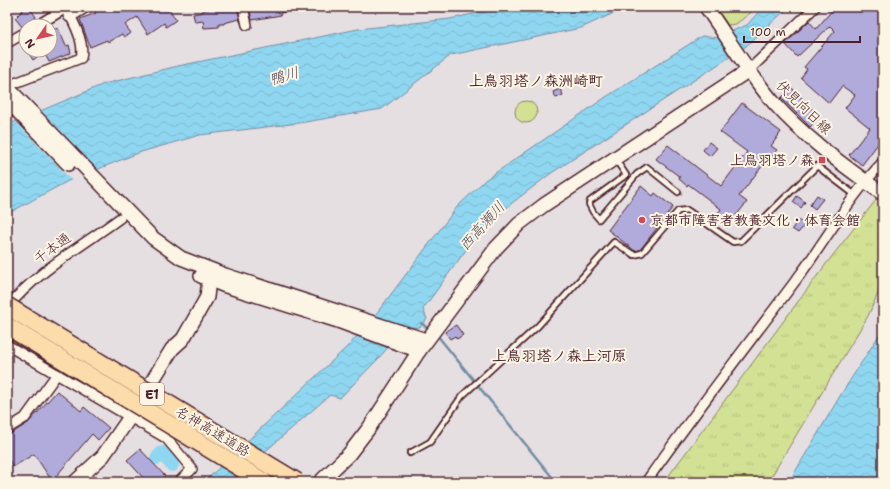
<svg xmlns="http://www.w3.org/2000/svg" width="890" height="489" viewBox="0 0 890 489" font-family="'Shantell Sans','Klee One',sans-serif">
	<defs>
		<pattern id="park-tufts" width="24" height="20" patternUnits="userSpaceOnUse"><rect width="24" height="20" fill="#d2e194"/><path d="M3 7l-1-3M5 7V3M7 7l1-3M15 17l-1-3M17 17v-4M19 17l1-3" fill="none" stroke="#b6c180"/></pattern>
		<pattern id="water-waves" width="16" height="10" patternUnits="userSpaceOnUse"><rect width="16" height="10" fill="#8fd7f1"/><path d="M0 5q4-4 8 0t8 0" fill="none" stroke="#7db8cf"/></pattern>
	</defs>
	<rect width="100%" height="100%" fill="#e6dfe2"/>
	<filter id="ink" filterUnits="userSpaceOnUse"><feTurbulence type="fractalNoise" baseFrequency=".025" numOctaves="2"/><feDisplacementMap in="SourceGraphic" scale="8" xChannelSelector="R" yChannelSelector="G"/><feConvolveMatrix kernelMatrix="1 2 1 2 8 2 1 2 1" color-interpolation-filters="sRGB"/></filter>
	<g filter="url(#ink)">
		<g fill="#d2e194" stroke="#8e8060">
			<path d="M715,7h43l-22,17 -8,1z"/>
			<circle cx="526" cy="112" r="11"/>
		</g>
		<path fill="url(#park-tufts)" stroke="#8e8060" d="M883,191v91l-15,34 -100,166h-104l162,-218z"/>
		<g fill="url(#water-waves)" stroke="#738da2">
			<path d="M504,7h123l-46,21 -130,27 -69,54 -83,14 -99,12 -59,17 -73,29 -61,33v-89l97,-41 74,-18 180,-37 92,-10z"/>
			<path d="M763,7h26l-44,40 -195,127 -38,29 -26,23 -23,28 -40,55 4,10 -7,8 -16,2 -27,31 -37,38 -10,-3 -100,87h-26l146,-138 26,-30 81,-107 28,-27 121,-83 96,-61 13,2 32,-13z"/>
			<path d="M883,329v153h-94l51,-86z"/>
		</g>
		<path fill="#e6dfe2" d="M40,109l59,62 -27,10 -58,-61z"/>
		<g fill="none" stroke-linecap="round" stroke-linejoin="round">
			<g stroke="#738da2" stroke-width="2.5">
				<path d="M421,323l9,7"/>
				<path d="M437,335l119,147"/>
			</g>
			<path stroke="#8fd7f1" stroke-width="14" d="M157,458l5,-5 10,12"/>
		</g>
		<g fill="#b1abdc" stroke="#4a1f2b">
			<path d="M26,7h3l7,10 -14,10 -7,-9z"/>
			<path d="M100,7h16l2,4 6,-4h44l8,13 -10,7 -2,-4 -16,11 -11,-17 -12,8 6,8 -7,4 -2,-3 -14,8 -1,-2 -17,7 -10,-28 16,-6 -2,-2z"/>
			<path d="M209,7h28l4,16 -2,-4 -15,4v1h-5v3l-15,1 -1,-7 -8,1 -2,-8 10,-2v-2l6,-1z"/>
			<path d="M249,7h46v3l-15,3 1,2 -29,5z"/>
			<path d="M835,7h48v130l-21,28 -13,-10 21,-27 -25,-20 10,-13 -13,-9 -13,17 -28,-25 6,-9 -3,-2 31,-36 -5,-5 -33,31 -12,-13 24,-23 7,8z"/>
			<path d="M58,28l8,18 3,-1 2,8 -22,9 -5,-10 -11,8 -6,-10h23v-19z"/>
			<path d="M792,88l28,29 -10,10 -29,-29z"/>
			<path d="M560,89l3,6 -7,3 -3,-6z"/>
			<path d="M742,103l39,29 -10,14 6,4 -5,7 -2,-1 -31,40 8,6 -20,25 -12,-10 6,-8 -33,-25 -1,2 -8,-7 1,-2 -24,-18 12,-14 53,41 26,-34 -27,-20z"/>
			<path d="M709,142l8,6 -7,8 -7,-6z"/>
			<path d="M641,186l12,10 2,-3 18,14 -33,43 -5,1 -27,-21z"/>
			<path d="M817,195l6,4 -8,10 -5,-4z"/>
			<path d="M797,196l8,6 -4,6 -8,-6z"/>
			<path d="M798,220l7,5 -7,8 -6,-4z"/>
			<path d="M456,325l7,10 -6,4 -2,-3 -5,3 -5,-7z"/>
			<path d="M57,391l24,20 3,-4 25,21 -11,12 -6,-6 -40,47 -18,-27 -21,13 -6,-10v-21l21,-13z"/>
			<path d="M140,449l25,27 -6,6h-12l-20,-22z"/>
		</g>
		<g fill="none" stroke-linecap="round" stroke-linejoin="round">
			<defs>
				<g id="lane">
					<path d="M616,160l10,15 -36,26 -1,3 4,8 6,7 38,-45 10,-7 31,25"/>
					<path d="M410,453l20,-11 32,-46 76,-70 76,-84 20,13 8,-2 36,-42 9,-1 46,32 8,-1 76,-75 38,29"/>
				</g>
				<g id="street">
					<path d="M243,7l4,18"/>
					<path d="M36,26l30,-18"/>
					<path d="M7,43l19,-11"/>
					<path d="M749,70l66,-63"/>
					<path d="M7,86l74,-28c4,-15 -8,-38 -16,-51"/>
					<path d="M7,308c30,-37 75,-62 113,-90"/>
					<path d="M7,345l159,93 26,31 -13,13"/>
					<path d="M7,429l18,-11 32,-44"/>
					<path d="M646,482c50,-72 104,-140 156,-210 27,-37 49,-77 81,-110"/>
				</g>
				<g id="secondary">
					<path d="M706,7c23,32 43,68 69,97 31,35 71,63 108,90"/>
					<path d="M70,15l13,-8"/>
					<path d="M7,87l146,151 28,20 44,17 201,65"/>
					<path d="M7,100l61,64"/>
					<path d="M201,276l22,9 112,35 84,31"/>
					<path d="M75,482l28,-26 27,-39 42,-68 11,-10 24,-42 2,-18"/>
					<path d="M320,482l29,-28 20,-26 50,-77 77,-103 23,-24 25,-19 205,-135"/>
				</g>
			</defs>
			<use href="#lane" stroke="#4a1f2b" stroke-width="8"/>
			<use href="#street" stroke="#4a1f2b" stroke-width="12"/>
			<use href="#secondary" stroke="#4a1f2b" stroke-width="16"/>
			<use href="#lane" stroke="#fcf5e5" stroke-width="4.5"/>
			<use href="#street" stroke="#fcf5e5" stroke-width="9"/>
			<use href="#secondary" stroke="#fcf5e5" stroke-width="13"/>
			<defs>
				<g id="highway-bridge">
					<path d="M7,306l290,176"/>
					<path d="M7,326l257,156"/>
				</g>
			</defs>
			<use href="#highway-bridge" stroke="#4a1f2b" stroke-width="20" stroke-linecap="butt"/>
			<use href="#highway-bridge" stroke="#fddcac" stroke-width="17"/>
		</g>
	</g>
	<g fill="#d1495b" stroke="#fcf5e5" stroke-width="1.5">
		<rect x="818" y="156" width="8" height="8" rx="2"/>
		<circle cx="642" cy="220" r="4"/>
	</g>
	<g text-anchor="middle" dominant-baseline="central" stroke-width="4" stroke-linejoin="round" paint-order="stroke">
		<rect fill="#fcf5e5" stroke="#7f5f63" stroke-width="1" x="140" y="383" width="24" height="22" rx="3"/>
		<g font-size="13" font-weight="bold" fill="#4a1f2b">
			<text x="152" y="394">E1</text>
		</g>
		<g font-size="14" fill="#4a1f2b" stroke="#fcf5e5">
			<text transform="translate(804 107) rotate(44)">伏見向日線</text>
			<text transform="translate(52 248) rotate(-36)">千本通</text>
			<text transform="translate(213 431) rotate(31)">名神高速道路</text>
		</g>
		<g font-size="14" font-weight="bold" fill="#4a1f2b" stroke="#fcf5e5" text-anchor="end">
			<text x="814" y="160">上鳥羽塔ノ森</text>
			<text x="650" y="220" text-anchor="start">京都市障害者教養文化・体育会館</text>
		</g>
		<g font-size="15" font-style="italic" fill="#5b4d5c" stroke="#fcf5e5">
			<text transform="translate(284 76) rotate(-16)">鴨川</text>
			<text transform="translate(482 226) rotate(-48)">西高瀬川</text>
		</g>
		<g font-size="15" font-weight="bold" fill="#4a1f2b" stroke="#fcf5e5">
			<text x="536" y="81">上鳥羽塔ノ森洲崎町</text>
			<text x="559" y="356">上鳥羽塔ノ森上河原</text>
		</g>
	</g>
	<rect width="890" height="489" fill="none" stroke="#fcf5e5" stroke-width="24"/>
	<rect x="12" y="12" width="866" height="465" fill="none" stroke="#4a1f2b" stroke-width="1.5" filter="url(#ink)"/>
	<g transform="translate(38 38) rotate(236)"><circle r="19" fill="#fcf5e5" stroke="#b59f9b"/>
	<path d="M0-3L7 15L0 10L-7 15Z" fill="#d1495b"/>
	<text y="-6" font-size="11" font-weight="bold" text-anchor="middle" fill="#4a1f2b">N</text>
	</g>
	<path d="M744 36v6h116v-6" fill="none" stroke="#4a1f2b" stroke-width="2"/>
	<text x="750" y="36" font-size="12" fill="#4a1f2b" stroke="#fcf5e5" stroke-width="3" paint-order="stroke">100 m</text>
</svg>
